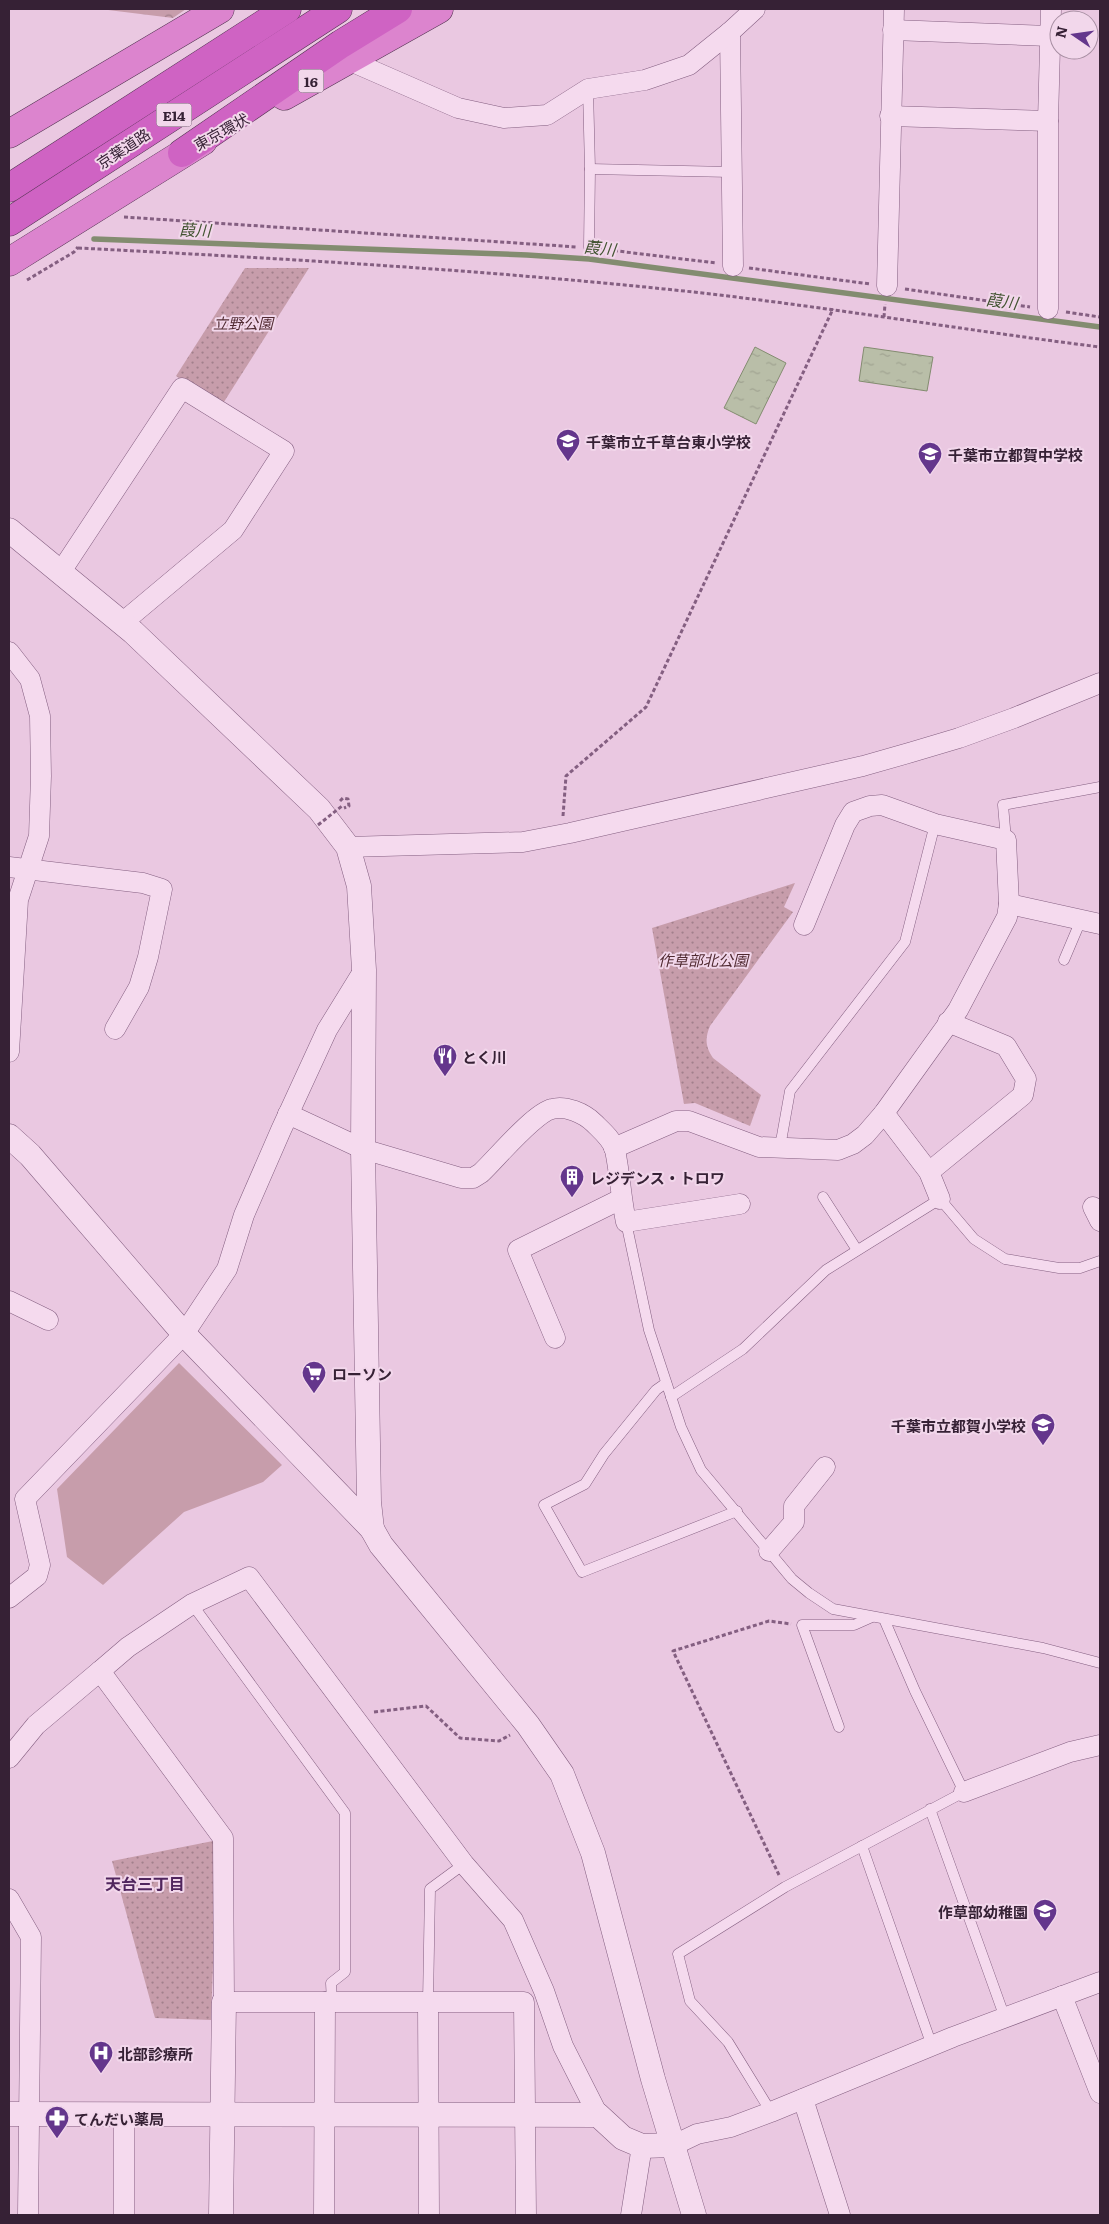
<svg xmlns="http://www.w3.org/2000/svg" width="1109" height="2224" viewBox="0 0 1109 2224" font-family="Literata,'Noto Sans JP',serif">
	<defs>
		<pattern id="green-dots" width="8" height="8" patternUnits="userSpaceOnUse" patternTransform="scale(1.25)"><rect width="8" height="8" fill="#c79dab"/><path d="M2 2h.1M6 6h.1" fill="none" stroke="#a2808c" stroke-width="1.8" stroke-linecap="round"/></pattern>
		<pattern id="forest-crowns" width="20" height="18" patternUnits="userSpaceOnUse" patternTransform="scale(1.25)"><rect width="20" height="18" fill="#c79dab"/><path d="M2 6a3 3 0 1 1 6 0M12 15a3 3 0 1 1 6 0" fill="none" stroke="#a2808c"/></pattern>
		<pattern id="water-ripples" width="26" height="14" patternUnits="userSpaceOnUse" patternTransform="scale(1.25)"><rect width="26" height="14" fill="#b9bea8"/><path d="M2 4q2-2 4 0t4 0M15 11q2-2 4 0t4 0" fill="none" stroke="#a0a391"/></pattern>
	</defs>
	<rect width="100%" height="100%" fill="#eac8e1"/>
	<g fill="url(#green-dots)">
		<path d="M245,268h64l-87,137 -46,-29z"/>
		<path d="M795,883l-11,24 9,5 -83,114c-5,12 -5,20 3,32l48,37 -11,31 -55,-23 -11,1 -32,-176z"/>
		<path d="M213,1841l4,16 -6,163 -56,-2 -43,-157z"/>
	</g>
	<path fill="url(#forest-crowns)" d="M100,9h86l-13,9z"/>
	<path fill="#c79dab" d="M179,1363l103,102 -19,17 -79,30 -81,73 -36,-28 -10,-68z"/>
	<g fill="url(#water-ripples)" stroke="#838c70">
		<path d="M755,347l31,16 -30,61 -32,-16z"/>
		<path d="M864,347l69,10 -6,34 -68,-10z"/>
	</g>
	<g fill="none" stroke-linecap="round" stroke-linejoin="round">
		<path stroke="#838c70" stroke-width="5.5" d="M94,239l433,16 62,4 511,68"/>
		<defs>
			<g id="service">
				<path d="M588,89l2,80 -1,78"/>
				<path d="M590,169l141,3"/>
				<path d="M1006,840l-3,-35 97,-18"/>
				<path d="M1064,960l17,-40"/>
				<path d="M780,1147l10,-56 115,-149 30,-118"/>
				<path d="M823,1197l34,53"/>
				<path d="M626,1222l23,108 32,97 20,43 91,109 17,14 24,16 210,39 57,15"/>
				<path d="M666,1383l-10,7 -52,64 -19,30 -41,21 38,67 155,-61"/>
				<path d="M671,1397l72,-48 83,-79 114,-71 34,40 31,20 54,9h21l20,-7"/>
				<path d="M192,1604l153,209v159l-14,11 1,19"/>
				<path d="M839,1727l-37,-102h52l18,-8"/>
				<path d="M930,1809l75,209"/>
				<path d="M862,1846l70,200"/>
				<path d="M428,2002l2,-113 34,-25"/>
				<path d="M771,2112l-43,-70 -38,-41 -12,-47 107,-67 179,-95 -49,-101 -31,-72"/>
			</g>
			<g id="minor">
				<path d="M893,30l156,6"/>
				<path d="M730,32l3,234"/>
				<path d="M348,60l110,48 46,10 43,-3 41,-26 57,-9 44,-15 41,-33 25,-23"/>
				<path d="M890,116l158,5"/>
				<path d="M887,286l7,-277"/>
				<path d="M1048,309v-188l3,-112"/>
				<path d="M60,573l122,-185 102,63 -51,79 -111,93"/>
				<path d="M9,652l21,27 10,37 1,60 -2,60 -21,64 -9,152"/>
				<path d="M348,847l175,-5 47,-9 293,-67 49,-14 47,-14 55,-20 86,-35"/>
				<path d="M9,867l134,16 19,6 -14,68 -9,30 -24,42"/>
				<path d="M1009,904l91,20"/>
				<path d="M884,1113l45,59 11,27"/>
				<path d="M288,1114l75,35 98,29h12l8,-5c15,-14 53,-60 71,-64 13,-4 32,4 42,14 7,7 18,16 21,27 5,24 6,48 11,72l114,-18"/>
				<path d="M614,1148l62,-27h13l70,26 79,3 15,-6 12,-9 19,-22 74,-103 49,-93 2,-13 -3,-64 -71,-16 -53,-19 -12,1 -17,6 -8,13 -41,100"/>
				<path d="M929,1172l94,-77 3,-16 -20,-33 -58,-24"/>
				<path d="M1093,1207l7,14"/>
				<path d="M9,1301l39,19"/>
				<path d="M555,1338l-37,-88 103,-51"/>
				<path d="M769,1551l25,-29v-16l31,-39"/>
				<path d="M9,1598l28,-22 3,-11 -15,-66 159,-165 43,-65 17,-54 37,-85 46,-100 37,-60"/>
				<path d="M100,1671l28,-24 64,-43 57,-27 215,287 49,56 31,71 19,55 35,69"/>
				<path d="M9,1758l27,-33 64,-54 123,167 1,164h300l2,213"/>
				<path d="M964,1792l106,-40 30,-7"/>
				<path d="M9,1899l22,38 -3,278"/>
				<path d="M1062,1996l38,97"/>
				<path d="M428,2002l1,213"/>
				<path d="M803,2099l37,116"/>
				<path d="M674,2145l23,-11 34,-7 40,-15 182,-75 147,-55"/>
				<path d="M124,2215v-101"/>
				<path d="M324,2215l1,-213"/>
				<path d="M631,2215l11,-69"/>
			</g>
			<g id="tertiary">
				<path d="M9,530l124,102 186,177 29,38 11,39 5,84 -1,179 6,353 3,27"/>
				<path d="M9,1136l21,19 154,179 188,195 9,16 147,180 34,49 31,79 60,226 41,136"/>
				<path d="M9,2114l589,1 25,23 19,8 32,-1"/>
				<path d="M221,2215l3,-213"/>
			</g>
			<g id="trunk">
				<path d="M284,96l155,-87"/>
				<path d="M9,134l211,-125"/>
				<path d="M9,262l194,-121"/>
			</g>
			<g id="motorway">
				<path d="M182,153l159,-109 57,-35"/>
				<path d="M9,188l278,-179"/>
				<path d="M9,222l329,-213"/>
			</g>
		</defs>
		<use href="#service" stroke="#845f81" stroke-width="11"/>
		<use href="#minor" stroke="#845f81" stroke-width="21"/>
		<use href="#tertiary" stroke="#845f81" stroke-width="25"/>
		<use href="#trunk" stroke="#523351" stroke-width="29"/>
		<use href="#motorway" stroke="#523351" stroke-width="29"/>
		<g stroke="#845f81" stroke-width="3" stroke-dasharray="4 2.5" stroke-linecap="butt">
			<path d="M124,217l453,30"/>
			<path d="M78,248c196,10 392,21 587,41 146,15 290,40 435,58"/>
			<path d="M601,249l115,14"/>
			<path d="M749,268l121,16"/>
			<path d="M27,280l47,-28 4,-5"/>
			<path d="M905,289l125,18"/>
			<path d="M1066,312l34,5"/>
			<path d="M884,317l1,-13"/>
			<path d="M340,801l3,-3 5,1 1,7 -5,2"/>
			<path d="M563,816l3,-40 80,-69 187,-398"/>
			<path d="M374,1712l52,-6 34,32 39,3 11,-6"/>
			<path d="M779,1875l-106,-224 96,-30 22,3"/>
		</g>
		<use href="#service" stroke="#f5daee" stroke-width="10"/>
		<use href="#minor" stroke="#f5daee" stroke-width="20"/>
		<use href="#tertiary" stroke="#f5daee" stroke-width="24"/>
		<use href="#trunk" stroke="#dc84ce" stroke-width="28"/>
		<use href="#motorway" stroke="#cf63c3" stroke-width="28"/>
		<path stroke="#845f81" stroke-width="3" stroke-dasharray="4 2.5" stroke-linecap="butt" d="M318,825l24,-19"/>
	</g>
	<defs>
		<symbol id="school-pin" viewBox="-11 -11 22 30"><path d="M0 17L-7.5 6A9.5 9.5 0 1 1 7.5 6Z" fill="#64368c" stroke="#f2d7eb"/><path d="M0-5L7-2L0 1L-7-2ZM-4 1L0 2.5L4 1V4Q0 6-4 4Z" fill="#fff"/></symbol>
		<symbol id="restaurant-pin" viewBox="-11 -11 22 30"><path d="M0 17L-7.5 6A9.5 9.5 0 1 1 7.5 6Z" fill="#64368c" stroke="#f2d7eb"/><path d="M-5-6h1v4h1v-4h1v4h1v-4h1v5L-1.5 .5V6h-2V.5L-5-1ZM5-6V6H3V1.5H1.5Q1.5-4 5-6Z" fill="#fff"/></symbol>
		<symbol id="building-pin" viewBox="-11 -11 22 30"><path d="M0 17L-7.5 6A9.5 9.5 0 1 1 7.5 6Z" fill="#64368c" stroke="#f2d7eb"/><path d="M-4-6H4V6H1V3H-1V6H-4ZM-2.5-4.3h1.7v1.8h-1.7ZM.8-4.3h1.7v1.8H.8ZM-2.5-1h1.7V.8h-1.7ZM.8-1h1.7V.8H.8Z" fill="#fff"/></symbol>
		<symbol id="supermarket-pin" viewBox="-11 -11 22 30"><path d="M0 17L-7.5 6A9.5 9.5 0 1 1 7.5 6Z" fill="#64368c" stroke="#f2d7eb"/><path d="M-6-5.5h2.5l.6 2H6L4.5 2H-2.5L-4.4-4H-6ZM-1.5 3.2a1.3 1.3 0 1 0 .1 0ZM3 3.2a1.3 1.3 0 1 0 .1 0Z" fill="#fff"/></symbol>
		<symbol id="hospital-pin" viewBox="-11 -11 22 30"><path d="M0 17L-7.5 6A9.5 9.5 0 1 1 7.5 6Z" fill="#64368c" stroke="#f2d7eb"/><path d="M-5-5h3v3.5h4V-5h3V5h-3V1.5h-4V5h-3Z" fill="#fff"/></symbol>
		<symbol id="pharmacy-pin" viewBox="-11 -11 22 30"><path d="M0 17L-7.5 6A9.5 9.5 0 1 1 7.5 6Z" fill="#64368c" stroke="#f2d7eb"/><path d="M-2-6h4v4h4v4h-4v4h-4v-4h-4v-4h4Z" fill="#fff"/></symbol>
	</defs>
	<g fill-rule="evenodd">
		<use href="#school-pin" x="554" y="427" width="28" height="38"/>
		<use href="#school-pin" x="916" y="440" width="28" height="38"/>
		<use href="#restaurant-pin" x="431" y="1042" width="28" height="38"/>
		<use href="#building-pin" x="558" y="1163" width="28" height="38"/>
		<use href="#supermarket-pin" x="300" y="1359" width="28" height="38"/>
		<use href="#school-pin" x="1029" y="1411" width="28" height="38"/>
		<use href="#school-pin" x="1031" y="1897" width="28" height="38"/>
		<use href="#hospital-pin" x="87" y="2039" width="28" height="38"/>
		<use href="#pharmacy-pin" x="43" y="2104" width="28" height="38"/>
	</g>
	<g text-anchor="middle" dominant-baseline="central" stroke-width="4" stroke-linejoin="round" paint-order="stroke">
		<g fill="#f2d7eb" stroke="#6e586c" stroke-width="1">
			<rect x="298.5" y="69.5" width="25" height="23" rx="4"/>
			<rect x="156.5" y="103.5" width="35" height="23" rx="4"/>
		</g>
		<g font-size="14" font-weight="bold" fill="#362135">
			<text x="311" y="81">16</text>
			<text x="174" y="115">E14</text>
		</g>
		<g font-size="15" fill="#362135" stroke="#f2d7eb">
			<text transform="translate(221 131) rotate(-29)">東京環状</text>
			<text transform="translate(123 148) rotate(-33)">京葉道路</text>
		</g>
		<g font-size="15" font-style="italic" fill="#502a31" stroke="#f2d7eb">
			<text x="243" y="322">立野公園</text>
			<text x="703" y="959">作草部北公園</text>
		</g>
		<g font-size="15" font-weight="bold" fill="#362135" stroke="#f2d7eb" text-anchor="start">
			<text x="586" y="441">千葉市立千草台東小学校</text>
			<text x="948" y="454">千葉市立都賀中学校</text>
			<text x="462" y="1056">とく川</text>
			<text x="590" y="1177">レジデンス・トロワ</text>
			<text x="332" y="1373">ローソン</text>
			<text x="1026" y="1425" text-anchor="end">千葉市立都賀小学校</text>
			<text x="1028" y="1911" text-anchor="end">作草部幼稚園</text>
			<text x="118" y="2053">北部診療所</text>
			<text x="74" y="2118">てんだい薬局</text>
		</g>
		<g font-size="16" font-style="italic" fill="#435432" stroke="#f2d7eb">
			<text transform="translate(195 229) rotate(2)">葭川</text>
			<text transform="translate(600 247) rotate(6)">葭川</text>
			<text transform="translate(1002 300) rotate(8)">葭川</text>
		</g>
		<g font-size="16" font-weight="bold" fill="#50255d" stroke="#f2d7eb">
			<text x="145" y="1883">天台三丁目</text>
		</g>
	</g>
	<rect width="1109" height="2224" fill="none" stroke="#362135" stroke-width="20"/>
	<g transform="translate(1074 35) rotate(283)"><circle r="24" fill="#f2d7eb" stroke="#a78ea2"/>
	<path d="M0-4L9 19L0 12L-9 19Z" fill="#64368c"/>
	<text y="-8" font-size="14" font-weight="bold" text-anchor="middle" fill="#362135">N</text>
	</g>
</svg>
